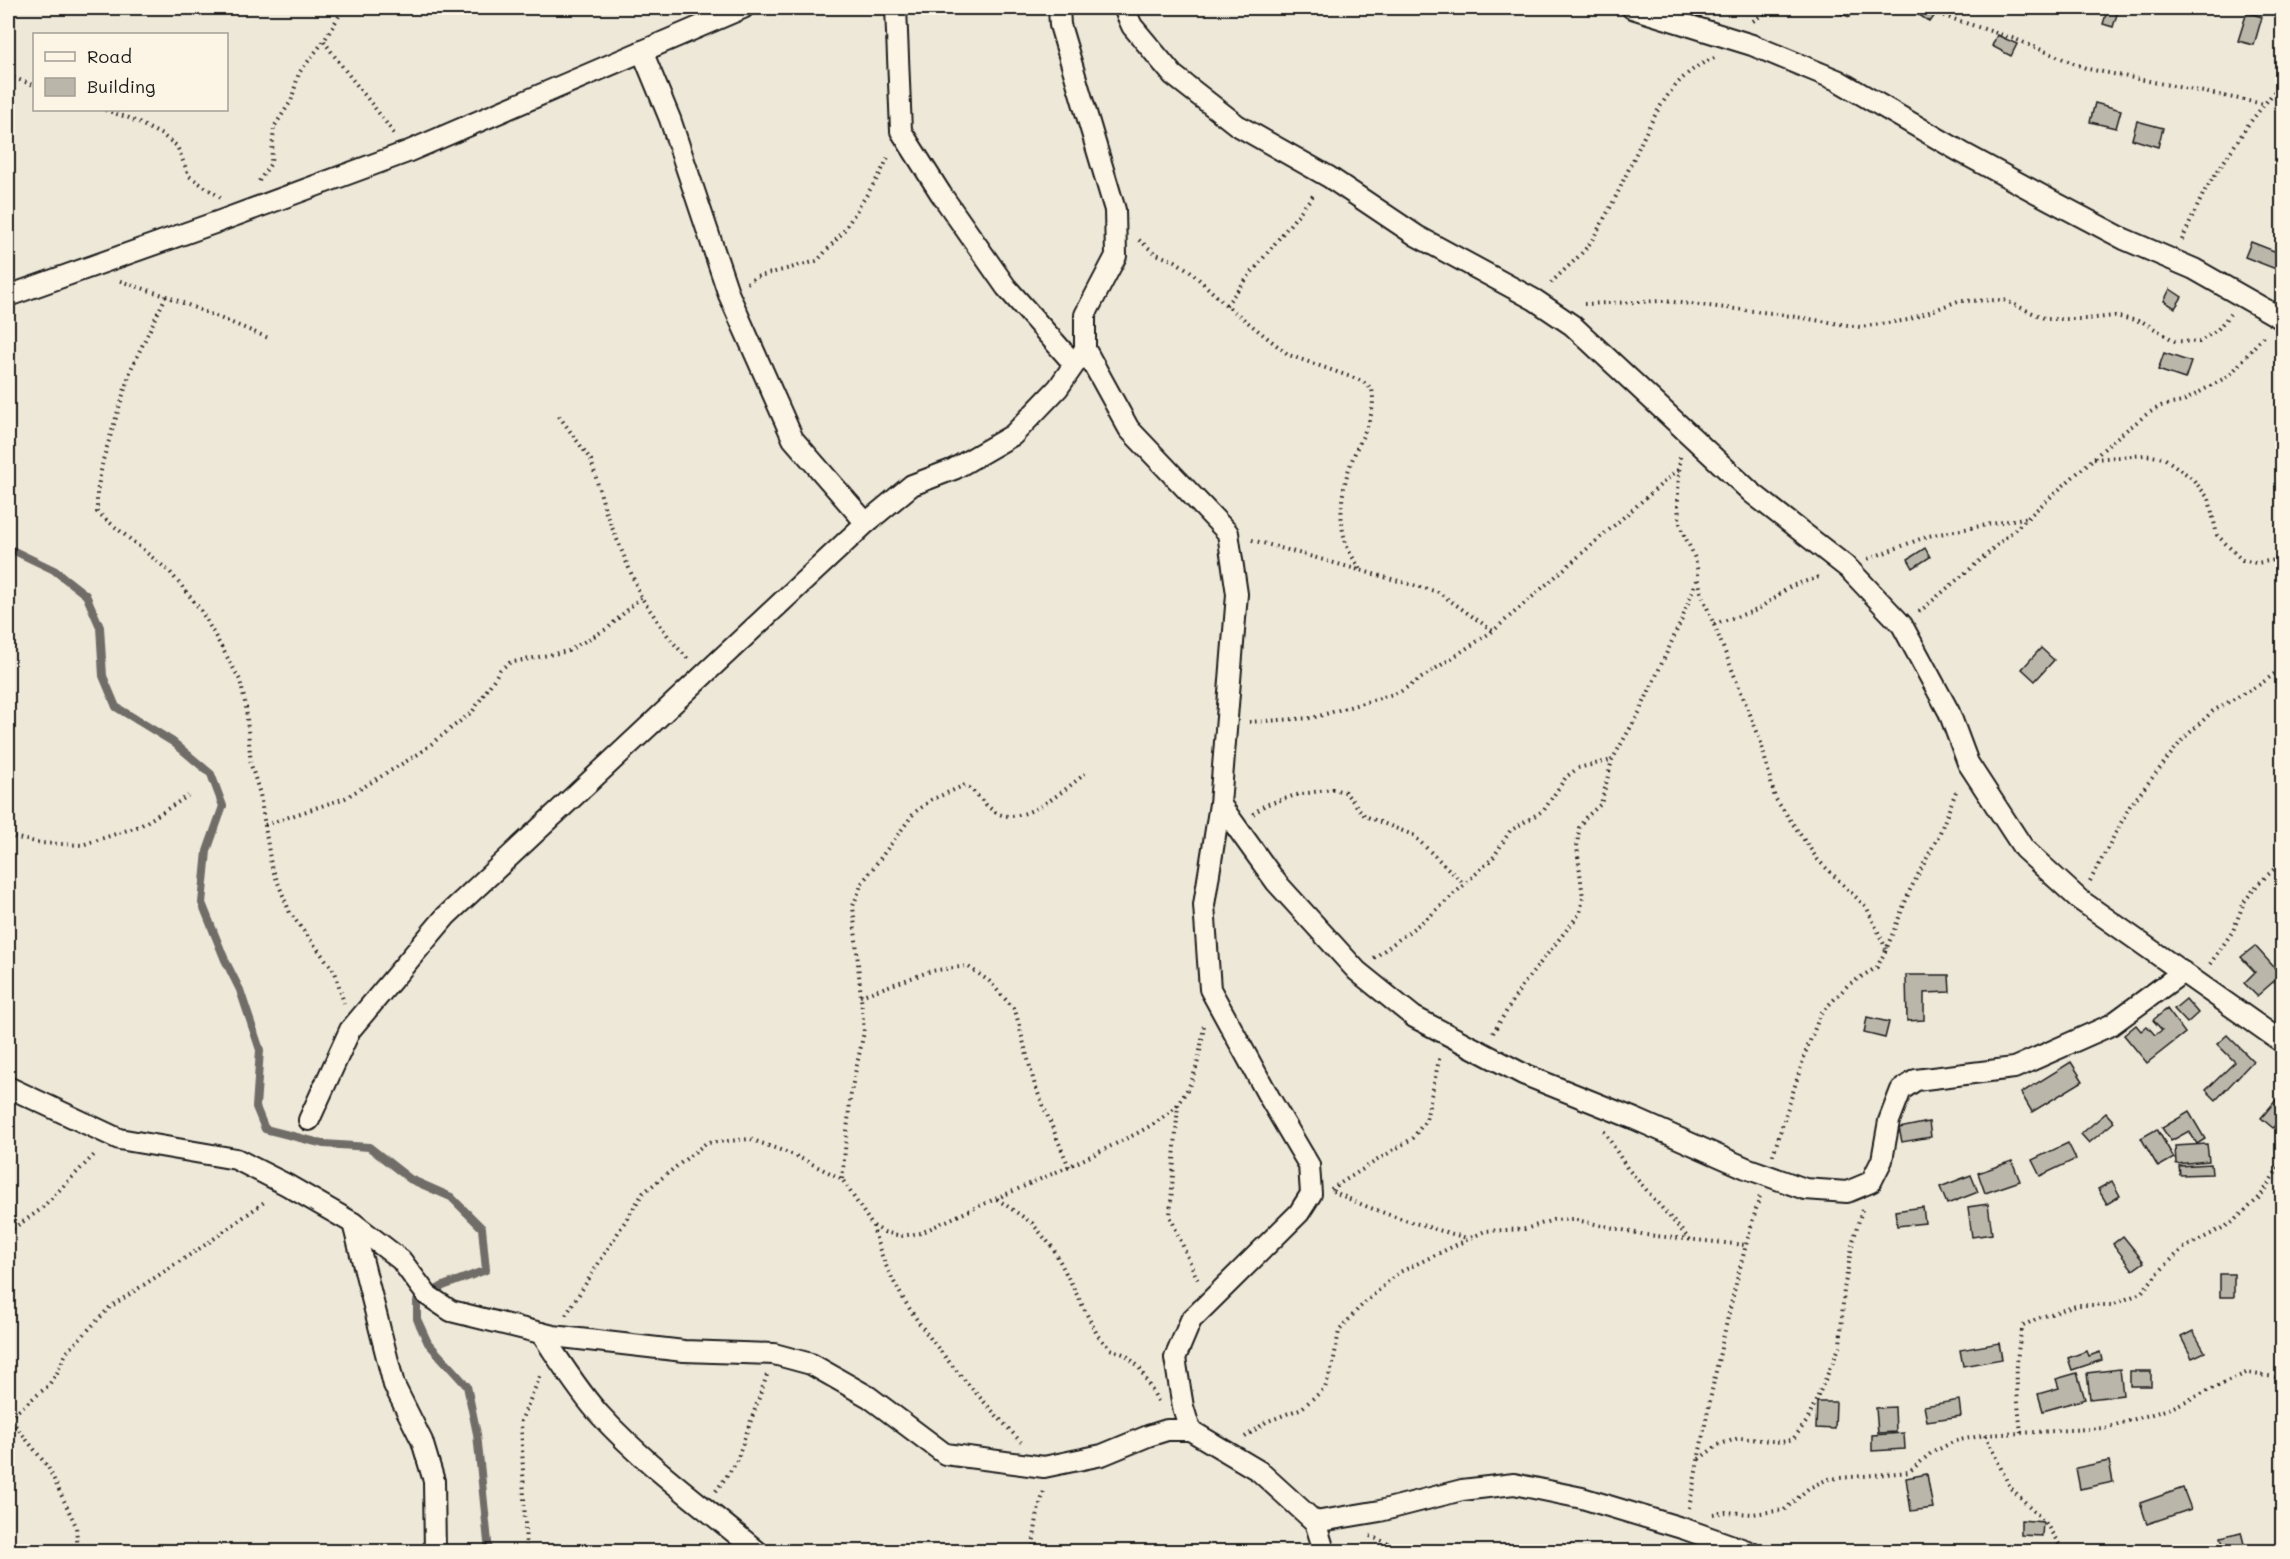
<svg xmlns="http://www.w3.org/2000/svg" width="2290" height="1559" viewBox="0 0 2290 1559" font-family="Mali,sans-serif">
	<rect width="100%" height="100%" fill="#eee8d9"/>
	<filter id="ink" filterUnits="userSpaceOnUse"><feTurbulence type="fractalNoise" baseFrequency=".0167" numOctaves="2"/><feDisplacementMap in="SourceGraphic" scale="12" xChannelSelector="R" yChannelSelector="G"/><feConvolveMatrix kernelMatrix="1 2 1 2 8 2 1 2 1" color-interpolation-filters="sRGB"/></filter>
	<g filter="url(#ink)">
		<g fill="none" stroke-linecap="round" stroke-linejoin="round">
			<path stroke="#6f6c67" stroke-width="8" d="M8,548l46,22 32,25 14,32 3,49 13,31 57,35 38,32 12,32 -16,45 -5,52 23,57 15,30 20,60 -4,57 9,22 59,15 45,3 41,32 41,18 31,31 4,42 -43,16 -26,15v18l11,24 39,43 10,48 12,118"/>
		</g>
		<g fill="#bab6aa" stroke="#1c1c1c" stroke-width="1.5">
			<path d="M1841,8h12l-3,9 -11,-4z"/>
			<path d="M1908,8h32l-10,14z"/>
			<path d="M2108,8h11l-6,19 -10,-3z"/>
			<path d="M2247,12l15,5 -8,28 -16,-4z"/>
			<path d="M1997,35l20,9 -6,12 -19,-10z"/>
			<path d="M2095,103l26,7 -5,18 -26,-6z"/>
			<path d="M2137,121l26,7 -5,19 -26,-8z"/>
			<path d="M2251,242l31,12 -1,17 -36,-14z"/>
			<path d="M2170,289l12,8 -7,11 -11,-7z"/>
			<path d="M2164,353l27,9 -6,17 -27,-9z"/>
			<path d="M1925,548l5,9 -17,11 -5,-9z"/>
			<path d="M2041,648l13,12 -19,21 -13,-12z"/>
			<path d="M2255,946l26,29 -24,21 -13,-13 11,-11 -14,-15z"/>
			<path d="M1906,975h43l1,17 -26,1v27l-17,1z"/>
			<path d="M2186,999l12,14 -11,10 -13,-14z"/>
			<path d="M2167,1009l18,24 -38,30 -23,-28 12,-10 5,6 6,-5 8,9 7,-5 -9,-10z"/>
			<path d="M1867,1017l22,5 -4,16 -21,-5z"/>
			<path d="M2227,1035l26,26 -37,39 -10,-10 29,-28 -18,-18z"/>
			<path d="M2071,1062l12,19 -51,31 -11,-19z"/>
			<path d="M2282,1093v23l-9,12 -12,-10z"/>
			<path d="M2189,1112l16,27 -8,5 -8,-13 -18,10 -9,-13z"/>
			<path d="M2106,1113l8,9 -25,21 -8,-9z"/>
			<path d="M1929,1122l2,15 -29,5 -3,-14z"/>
			<path d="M2157,1129l17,29 -16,9 -17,-29z"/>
			<path d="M2068,1143l8,16 -36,17 -8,-16z"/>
			<path d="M2207,1144l2,17 -33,3 -1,-18z"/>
			<path d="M2012,1161l8,20 -35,12 -7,-20z"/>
			<path d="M2211,1164l1,10 -32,1 -1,-9z"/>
			<path d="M1971,1175l7,17 -31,12 -7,-17z"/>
			<path d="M2112,1181l8,15 -13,8 -9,-15z"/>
			<path d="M1988,1204l4,30 -20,3 -4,-30z"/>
			<path d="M1923,1207l2,16 -28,3 -2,-15z"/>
			<path d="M2123,1236l21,26 -11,8 -20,-26z"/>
			<rect x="2220" y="1274" width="14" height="23"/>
			<path d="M2193,1331l12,21 -13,6 -11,-21z"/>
			<path d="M1999,1343l3,16 -39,7 -3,-16z"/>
			<path d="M2087,1351l2,5 11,-4 2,8 -30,10 -4,-12z"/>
			<path d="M2120,1369l3,26 -33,4 -3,-26z"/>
			<rect x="2130" y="1371" width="21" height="15"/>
			<path d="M2077,1373l8,26 -42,12 -5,-17 21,-6 -3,-9z"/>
			<path d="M1959,1400l2,16 -34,5 -3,-15z"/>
			<path d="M1817,1402h19l-1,27 -19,-1z"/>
			<path d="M1895,1407l1,25 -18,1 -2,-25z"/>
			<path d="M1904,1433l1,16 -33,2v-16z"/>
			<path d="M2109,1461l4,21 -33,7 -4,-21z"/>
			<path d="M1927,1474l6,34 -22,3 -5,-33z"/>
			<path d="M2183,1488l8,21 -44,15 -7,-21z"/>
			<path d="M2021,1520l22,2 -1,14 -21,-1z"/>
			<path d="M2241,1532l5,20h-21l-4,-15z"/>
		</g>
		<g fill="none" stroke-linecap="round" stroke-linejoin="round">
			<defs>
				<g id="minor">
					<path d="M896,8l5,123 40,63 65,93 68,77"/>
					<path d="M1059,8l1,17 55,185 1,46 -31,59v34l44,80 99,104 9,61 -17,210 -16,101 6,84 59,108 40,68 2,29 -12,19 -108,107 -16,38 8,49 7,23 69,41 56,51 7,22 -1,8"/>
					<path d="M1124,8l8,18 41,49 64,50 92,52 88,59 118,64 37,25 180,168 96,75 54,57 47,87 19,51 56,86 56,51 202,142"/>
					<path d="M1632,8l120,37 85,35 124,72 91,49 72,38 70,30 88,50"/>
					<path d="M642,51l28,68 59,176 64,144 73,84"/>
					<path d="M8,296l212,-75 187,-69 336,-144"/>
					<path d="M1220,804l56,78 81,89 57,46 109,57 112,45 111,49 59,21 42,3 24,-10 11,-22 7,-39 12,-31 15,-10 98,-12 97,-43 72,-53"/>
					<path d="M8,1087l111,52 117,20 51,26 66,38 48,37 26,35 24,16 102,25 131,15 90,3 37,10 58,33 76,57 99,13 58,-12 46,-19 19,-6h23"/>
					<path d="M309,1120l41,-90 96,-114 420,-393 46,-38 42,-16 59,-34 45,-47 27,-39"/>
					<path d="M353,1223l41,162 28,56 12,40 1,71"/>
					<path d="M541,1333c17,25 39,61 60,83 47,51 104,91 157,136"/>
					<path d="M1315,1522l65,-11 82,-21 52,-6 68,14 103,31 65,23"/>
				</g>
			</defs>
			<use href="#minor" stroke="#1c1c1c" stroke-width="24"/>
			<g stroke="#1c1c1c" stroke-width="4" stroke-dasharray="1.5 4.5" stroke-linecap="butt">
				<path d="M1902,8l39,7 74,24 73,30 176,35"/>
				<path d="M1753,21l19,-13"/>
				<path d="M324,41c22,33 48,61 70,93"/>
				<path d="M8,76l26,9"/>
				<path d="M105,110l24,8 33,17 15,11 12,30 32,22"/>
				<path d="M259,181l12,-18 3,-36 17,-26 8,-28 25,-32 15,-25 2,-8"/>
				<path d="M1139,240l17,14 19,7 15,10 36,34 63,50 73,26 10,8c4,22 -5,38 -14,57 -14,30 -23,68 -11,100 3,9 10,17 14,25"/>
				<path d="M2182,240l22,-48 44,-67 34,-43"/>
				<path d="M120,281l46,15 105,43"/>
				<path d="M747,283l9,-6 61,-16 26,-29 37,-58 9,-19"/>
				<path d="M1551,283c13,-14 31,-27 41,-43 11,-19 23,-40 32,-61 21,-42 41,-104 91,-121"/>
				<path d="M166,296l-35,73 -28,91 -6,32v20l73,60 30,37 40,71 6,27 5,58 9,29 11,71 19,48 45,59 9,31"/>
				<path d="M1584,304l80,-3 107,12 89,14 48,-7 50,-19 46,-1 42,19h40l29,-3 28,6 32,19 24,1 19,-13 12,-15"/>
				<path d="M1226,305l89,-112"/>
				<path d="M559,416l32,44 15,53 35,84 29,42 18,20"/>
				<path d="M1680,457c-1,22 -4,45 0,66 3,14 13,26 16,40 3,11 2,20 6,32l58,144 15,59 43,62 49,48 19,41"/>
				<path d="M2094,459l51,-4 19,3 28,20 17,21 8,36 25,25 14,3 26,-4"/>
				<path d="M1252,540l186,52 55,39"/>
				<path d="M1868,559l60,-23 101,-19"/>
				<path d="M1919,612l64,-54 132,-119 32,-25 14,-8 21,-4 48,-27 35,-41"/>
				<path d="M1714,624l43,-14 34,-24 31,-10"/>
				<path d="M1249,722l63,-4 88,-26 93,-61 187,-163"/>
				<path d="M1253,814l12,-9 31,-10 36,-6 13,3 20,24 48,19 51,49"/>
				<path d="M265,825l80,-27 75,-45 53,-42 27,-41 9,-7 59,-12 40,-23 33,-31"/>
				<path d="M8,836l32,7 42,2 58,-19 48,-30"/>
				<path d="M2090,881l40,-75 53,-67 30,-28 49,-28 20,-15"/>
				<path d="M1374,958l56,-42 63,-58 17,-27 34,-21 22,-33 12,-9 34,-8"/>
				<path d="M2210,964l23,-33 11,-29 14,-18 24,-22"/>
				<path d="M860,996l71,-25 36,-5 22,15 26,29 20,76 34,81"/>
				<path d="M1493,1033l29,-47 58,-73 3,-15 -6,-51 2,-19 7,-11 15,-13 11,-44 28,-49 43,-94 13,-37"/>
				<path d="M1178,1104l-8,112 28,65"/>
				<path d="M1604,1131l23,37 63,72"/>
				<path d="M1773,1155l33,-104 15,-38 27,-28 29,-18 9,-17 24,-60 29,-55 18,-46"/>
				<path d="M842,1179l9,-87 13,-60 -11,-126 9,-23 52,-70 17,-13 34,-15c12,7 18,20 32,28 26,14 68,-24 88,-39"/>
				<path d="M1331,1189l82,-51 13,-18 14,-65"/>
				<path d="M1333,1191c42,22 88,34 134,47"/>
				<path d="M997,1199l35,24 21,25 45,88 12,13 16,6 13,12 19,34"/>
				<path d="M873,1226c17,80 94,157 148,216"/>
				<path d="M8,1232l32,-22 56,-57"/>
				<path d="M566,1315l77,-122 63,-50 44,-4 44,16 48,24 30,46 12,7 17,4 20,-3c61,-30 124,-54 184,-84 24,-12 56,-25 73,-46 19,-23 22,-50 26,-78"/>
				<path d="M8,1416l40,51 28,59 2,26"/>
				<path d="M9,1418l39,-32 9,-13 9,-20 44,-46 98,-64 59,-43"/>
				<path d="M2021,1433c-4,-37 -8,-70 2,-107l15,-8 41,-13h33l29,-12 17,-20 24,-24 48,-25 30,-27 22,-35"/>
				<path d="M1985,1435l25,52 35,35 19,30"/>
				<path d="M1245,1437l21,-15 36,-14 23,-20 8,-24 6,-33 19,-22 40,-36 87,-42 40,-2 28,-9 19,-1 74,16 99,10"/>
				<path d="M1699,1459l19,-14 21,-7 43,4 11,-3 14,-18 33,-75 4,-57 9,-48 9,-31"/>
				<path d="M716,1491l20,-28 31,-88"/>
				<path d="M1689,1508c20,-105 40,-210 71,-312"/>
				<path d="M1713,1514l13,-2 26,2 32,-4 25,-22 19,-9 81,-7 22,-19 24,-12 30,-6 120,-7 64,-19 77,-36 36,5"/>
				<path d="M1370,1536l39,16"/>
				<path d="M526,1548l-5,-127 20,-47"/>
				<path d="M1032,1552l6,-41 7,-23"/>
			</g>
			<use href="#minor" stroke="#fcf5e5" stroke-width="20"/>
		</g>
	</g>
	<rect width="2290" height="1559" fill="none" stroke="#fcf5e5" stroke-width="30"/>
	<rect x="15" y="15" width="2260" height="1529" fill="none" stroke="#1c1c1c" stroke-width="2" filter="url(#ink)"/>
	<rect x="33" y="33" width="195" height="78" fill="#fcf5e5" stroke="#a29e95" stroke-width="1.5"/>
	<rect x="45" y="52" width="30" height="9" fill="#fcf5e5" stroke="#a29e95" stroke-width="1.5"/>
	<text x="87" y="63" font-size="18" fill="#1c1c1c">Road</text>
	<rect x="45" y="78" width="30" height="18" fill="#bab6aa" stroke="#a29e95" stroke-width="1.5"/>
	<text x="87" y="93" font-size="18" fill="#1c1c1c">Building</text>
</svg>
